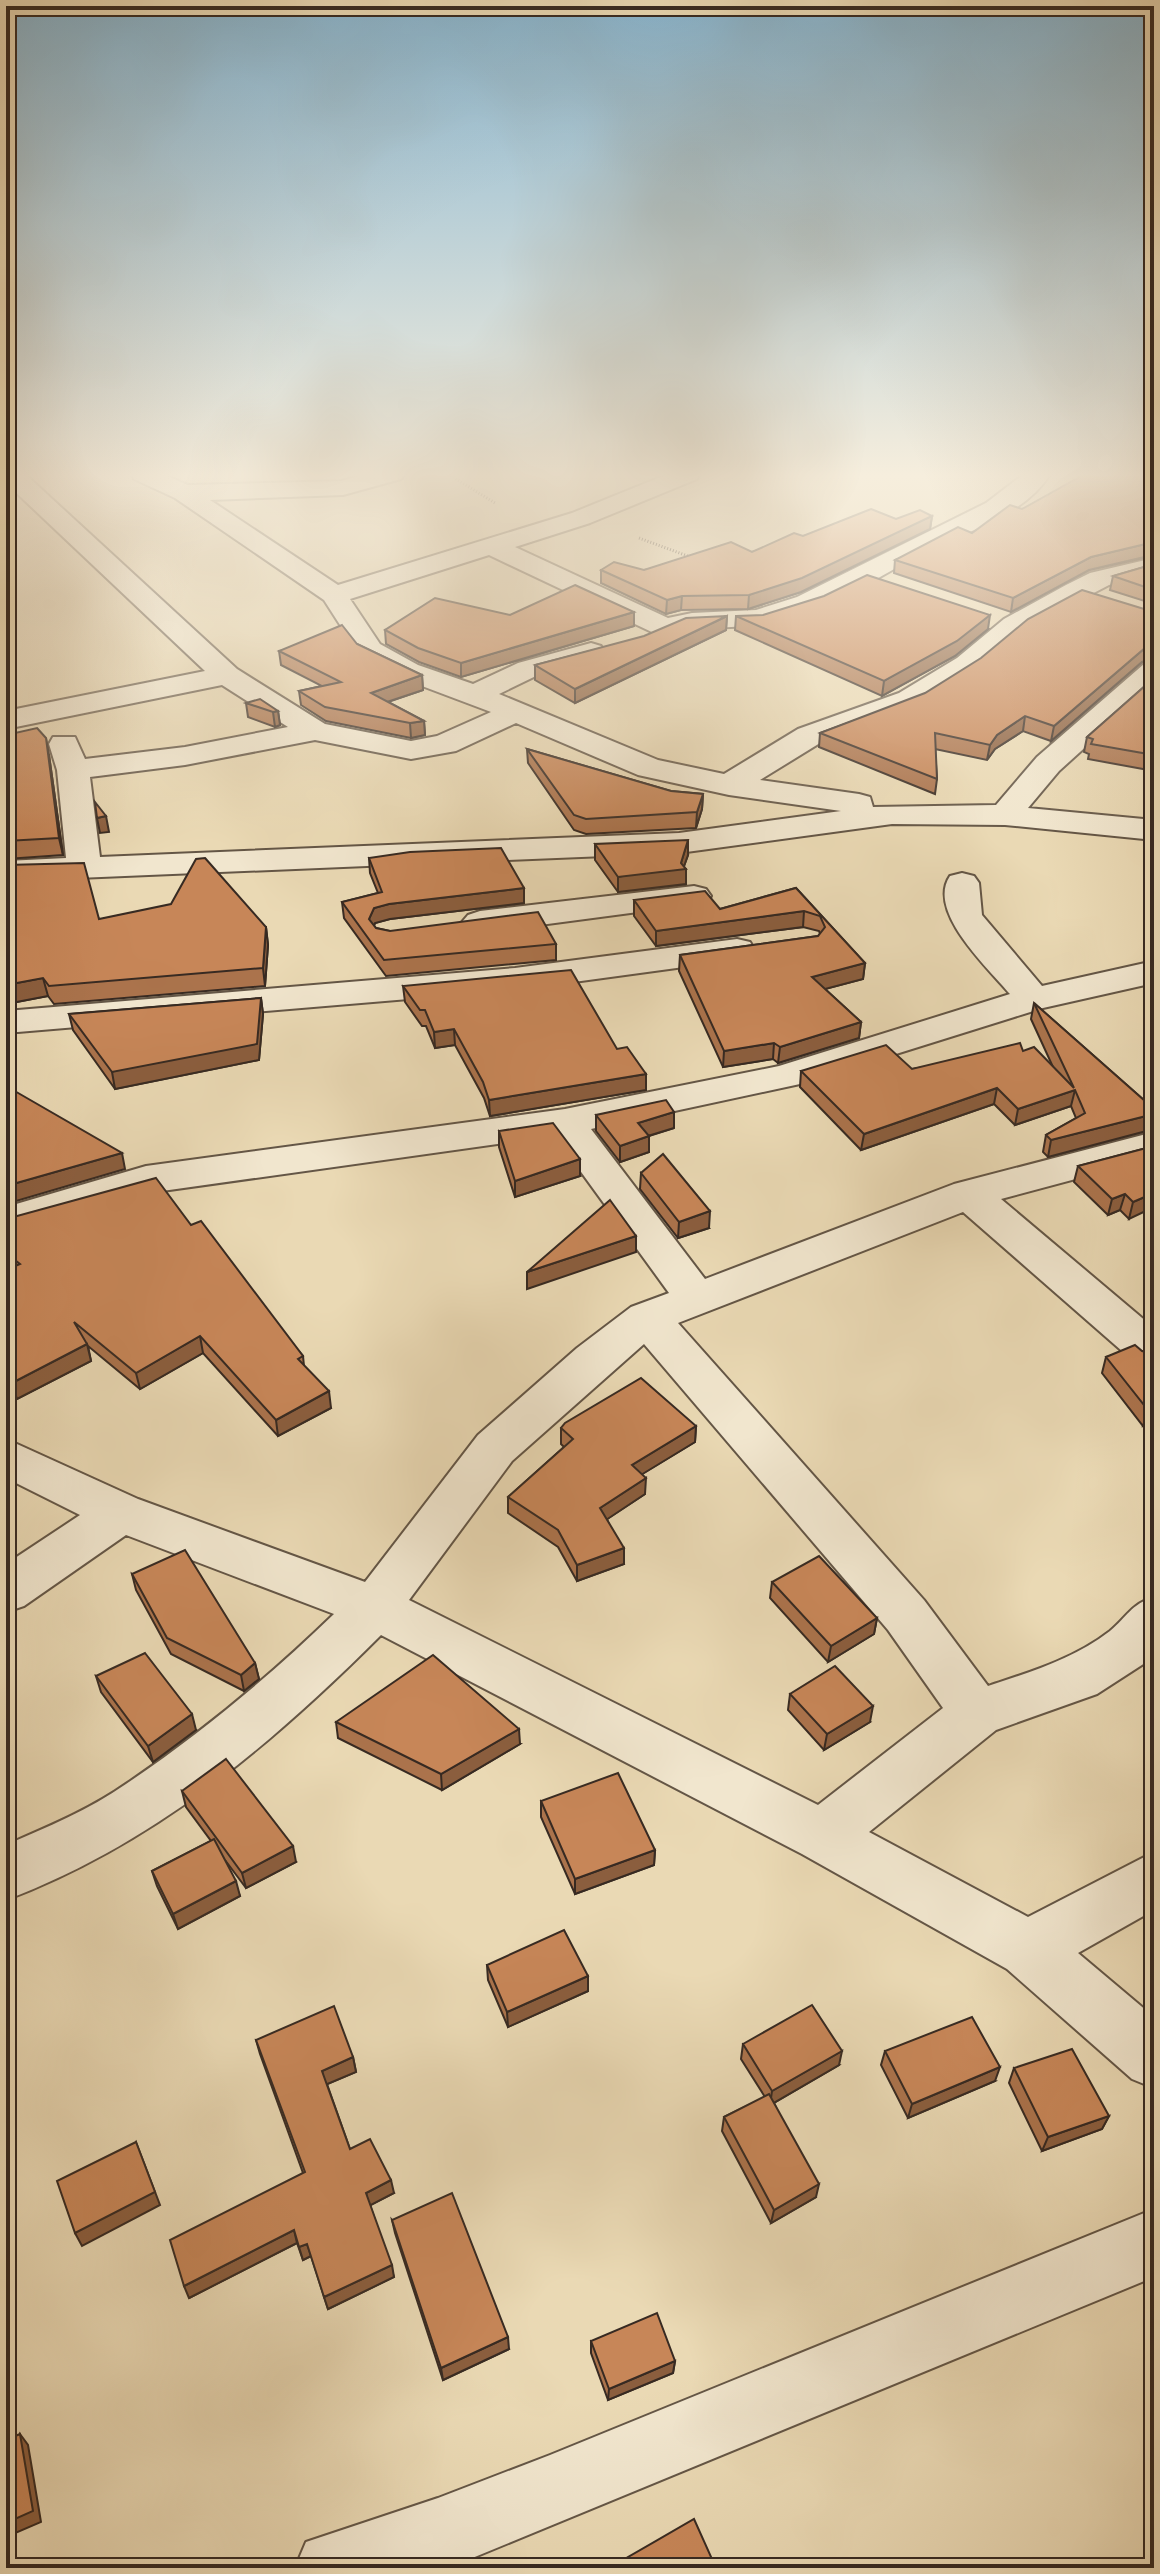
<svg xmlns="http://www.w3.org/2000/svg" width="1160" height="2574" viewBox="0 0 1160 2574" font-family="Alegreya,serif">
	<rect width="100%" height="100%" fill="#ead9b4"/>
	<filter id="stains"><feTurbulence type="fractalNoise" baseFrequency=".0025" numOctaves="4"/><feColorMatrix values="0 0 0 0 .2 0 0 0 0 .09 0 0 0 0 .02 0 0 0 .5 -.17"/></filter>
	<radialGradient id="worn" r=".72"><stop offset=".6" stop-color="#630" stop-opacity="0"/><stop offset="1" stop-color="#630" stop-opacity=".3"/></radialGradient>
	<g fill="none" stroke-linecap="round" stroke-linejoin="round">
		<defs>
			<g id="minor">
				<path d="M6,474h19l212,195 88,55 86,17 26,-5 54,-24 -93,-35 -38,-21 -36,-56 -149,-102 -41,-19 -3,-5h31l26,11 154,-4 24,-7h38l-3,5 -58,16 -133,5 128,85 234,-72 96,-39h32l-3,5 -107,44 -75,24 153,71 24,-5 64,-3 41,-13 189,-94 38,-29h26c-25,42 -88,59 -129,80 -41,22 -81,49 -126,63 -33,11 -64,9 -97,12 -16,1 -26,9 -42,5l-167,-79 -139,44 30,45 38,21 55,19 45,-21 73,-20 10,3 4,6 -4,6 -63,17 -39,19 159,66 66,14 74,-45 101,-36 58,-35 47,-39 62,-34 24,-12 64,-15v16l-45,11 -23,12 -62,34 -47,39 -56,35 -101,38 -60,37 99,14 11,3 3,10 123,-2 41,-48 107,-93 10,-3v24l-95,86 -31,37 126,12v20l-149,-15 -113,-1 -213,29 -673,28v-20l60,-3 -9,-88 -8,-26 4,-7h22l10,22 100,-12 103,-20 -66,-42 -216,44v-18l199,-40 -199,-188zM516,723l122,52 91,20 112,16 -162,22 -579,24 -10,-80 95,-12 130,-25 96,19 45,-8z"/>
				<path d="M962,873l12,3 5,7 3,32 60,71 112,-25v22l-111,25 -243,76 -209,45 114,150 249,-95 200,-52v26l-153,41 153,129v41l-16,-4 -175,-153 -285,111 246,277 64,86c42,-14 86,-27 122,-55 18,-15 20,-26 44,-34v57l-6,7 -51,33 -101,36 -127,102 159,85 126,-65v58l-76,43 76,64v71l-22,-9 -125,-110 -205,-115 -421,-219c-110,110 -227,209 -375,265v-55c41,-18 83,-35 120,-61 74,-50 144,-108 208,-170l-208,-79 -102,71 -18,6v-48l74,-49 -74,-37v-39l132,60 227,83 113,-147 99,-87 54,-41 38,-14 -114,-157 -407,57 -142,42v-28l140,-41 419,-57 214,-43 231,-72c-22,-26 -84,-83 -60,-118zM644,1344l244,286 55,78 -125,97 -409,-205 103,-139z"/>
				<path d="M694,886l12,3 5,7 -5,7 -226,30 -12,-4 -6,-7 6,-7 12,-4z"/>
				<path d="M737,939l13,3 5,8 -5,8 -235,32 -509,43v-22l509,-43z"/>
				<path d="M1154,2209v68l-706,291h-153l11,-26 132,-44 112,-43z"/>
			</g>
		</defs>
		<use href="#minor" stroke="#645646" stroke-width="4"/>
		<g stroke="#372a22" stroke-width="3" stroke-dasharray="1 2" stroke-linecap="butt">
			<path d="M448,474l47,29"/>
			<path d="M639,538l54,20"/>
		</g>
		<use href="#minor" fill="#f1e6ce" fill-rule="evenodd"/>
	</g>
	<g fill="#ab734c" stroke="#372a22" stroke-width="2">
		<path d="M1154,474v82l-65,14 -78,42 -117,-39 1,-13 77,-27 50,-24z"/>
		<path d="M932,516l-2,13 -129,63 -53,17 -67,1 -15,4 -65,-31v-13h43l108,-18 51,-16 93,-17z"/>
		<path d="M1154,564v40l-44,-14 3,-14z"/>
		<path d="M1154,612v47l-12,3 -91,79 -28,-10 -28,18 -8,11 -52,-11 2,30 -2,15 -116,-47 1,-14z"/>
		<path d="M510,615l124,11 -173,51 -42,-15 -33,-18 -1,-14z"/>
		<path d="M727,616l-1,14 -151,73 -40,-23v-15z"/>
		<path d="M736,616l252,13 -33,27 -73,40 -147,-66z"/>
		<path d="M357,644l65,31 1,15 -35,12 36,19 1,14 -14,3 -85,-17 -25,-16 -2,-14 23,-5 -41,-21 -2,-14z"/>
		<path d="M1154,678v93l-66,-12 1,-5 -5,-2 3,-15z"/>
		<path d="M246,703l32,8 2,14 -5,2 -27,-10z"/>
		<path d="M6,735l43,20 14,100 -57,4z"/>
		<path d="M527,749l144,42 32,3 -1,15 -6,19 -110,6 -12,-4 -46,-67z"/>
		<path d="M595,844l93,11 -4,11 2,18 -68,8 -23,-32z"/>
		<path d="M369,858l155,45 -134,16 -15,4 -1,3 2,2 14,3 166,13v16l-170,16 -42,-58 -2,-16 36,-9 -8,-20z"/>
		<path d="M6,865l93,54 167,8 2,18 -3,41 -211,18 -6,-8 -42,8z"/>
		<path d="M796,888l69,75 -2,16 -38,10 36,33 -2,16 -81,25 -5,-4 -50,8 -44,-96 1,-16 138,-19 2,-2 -1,-3 -16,-4 -147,19 -22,-30v-16l86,9z"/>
		<path d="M403,986l214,63 29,25v16l-156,26 -6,-18 -29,-53 -20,3 -9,-22h-4l-17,-24z"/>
		<path d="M261,998l2,16 -4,46 -144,29 -42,-59 -4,-16z"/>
		<path d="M1034,1003l120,106v20l-106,28 -5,-5 3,-17 30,-17 -5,-12 -56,19 -21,-21 -133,46 -61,-63 1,-16 111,-2 111,-18 30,16 -22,-48z"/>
		<path d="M596,1115l78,13 -25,8v16l-29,10 -24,-31z"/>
		<path d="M499,1131l81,45 -65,21 -16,-50z"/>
		<path d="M1154,1146l-25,73 -9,-9 -12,5 -34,-33 4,-16z"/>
		<path d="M641,1173l68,55 -31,10 -38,-49z"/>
		<path d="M6,1219l185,6 112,131 1,10 27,42 -53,28 -75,-83 -63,36 -52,-43 3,15 -74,38 -11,-20v-109l4,-2 -4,-3z"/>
		<path d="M1142,1351l12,3v69l-11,3 -41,-53 4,-16z"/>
		<path d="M696,1426l-1,16 -53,32 3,20 -38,25 17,45 -47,17 -19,-34 -50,-34v-16l56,-50 -3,-3v-16z"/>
		<path d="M132,1574l123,89 4,16 -15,12 -73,-37 -35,-64z"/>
		<path d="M772,1582l105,36 -3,16 -46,28 -58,-64z"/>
		<path d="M96,1676l100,54 -43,32 -52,-70z"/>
		<path d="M790,1694l80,28 -46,28 -36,-40z"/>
		<path d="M336,1722l184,22 -78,46 -104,-52z"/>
		<path d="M182,1791l114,71 -50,26 -21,-28 15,36 -62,33 -21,-43 -5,-15 59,-30 -25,-34z"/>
		<path d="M541,1801l114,49 -1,15 -79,29 -34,-77z"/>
		<path d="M487,1965l101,11v15l-80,36 -20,-47z"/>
		<path d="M256,2040l97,17 3,15 -29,12 23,65 44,44 -24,12 24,72 -66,32 -17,-53 -8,4 -6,-17 -108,55 114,-125 -43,-119z"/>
		<path d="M743,2044l96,21 -65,38 42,94 -45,26 -49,-92 2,-14 41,-20 -24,-38z"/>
		<path d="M885,2051l110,30 -87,37 -27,-53z"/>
		<path d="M1014,2068l95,48 -7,13 -60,22 -33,-68z"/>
		<path d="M392,2220l117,129 -66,31 -48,-147z"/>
		<path d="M591,2341l84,20 -2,12 -65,27 -17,-47z"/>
	</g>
	<g fill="#8b5e3e" stroke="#372a22" stroke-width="2">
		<path d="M932,516l-2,13 -129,63 -53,17 1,-14z"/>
		<path d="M1154,542l-1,13 -64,15 -78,42 2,-14 78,-41z"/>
		<path d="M682,596l-1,14 -15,4 1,-14z"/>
		<path d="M634,612v14l-173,51v-14z"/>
		<path d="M990,615l-2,14 -33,27 -73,40 2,-15z"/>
		<path d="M727,616l-1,14 -151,73v-14z"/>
		<path d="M1154,645l-1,13 -11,4 -91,79 3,-15 91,-78z"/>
		<path d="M422,675l1,15 -51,17 -1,-14z"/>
		<path d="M278,711l2,14 -5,2 -2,-15z"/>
		<path d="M1025,716l-2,15 -28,18 -8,11 3,-15 7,-10z"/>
		<path d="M424,721l1,14 -14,3 -1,-15z"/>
		<path d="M46,738l3,17 14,100 -4,-17z"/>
		<path d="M703,794l-1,15 -6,19 1,-16z"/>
		<path d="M106,816l3,16 -9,1 -3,-15z"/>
		<path d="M688,840v15l-5,14h3v15l-68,8v-15l63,-14z"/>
		<path d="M524,888v15l-134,16 -15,4 -5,12 -1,-16 5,-11 15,-4z"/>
		<path d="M804,911l-1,16 -147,19v-15z"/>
		<path d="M266,927l2,18 -3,41 -2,-18z"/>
		<path d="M865,963l-2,16 -53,14 2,-16z"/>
		<path d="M43,978l5,18 -42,8v-19z"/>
		<path d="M261,998l2,16 -4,46 -144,29 -3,-17z"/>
		<path d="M861,1022l-2,16 -81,25 2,-16z"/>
		<path d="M454,1029l1,16 -20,3 -1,-16z"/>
		<path d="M774,1043l-1,16 -50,8 1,-16z"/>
		<path d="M646,1074v16l-156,26 -1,-16z"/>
		<path d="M997,1088l-3,16 -133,46 3,-16z"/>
		<path d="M1075,1090l-4,16 -56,19 3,-16z"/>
		<path d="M674,1112v16l-36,11v-16z"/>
		<path d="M1154,1114v15l-106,28 3,-17z"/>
		<path d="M649,1136v16l-29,10v-16z"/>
		<path d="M122,1153l3,16 -119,35v-18z"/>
		<path d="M580,1159v17l-65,21v-16z"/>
		<path d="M1154,1193v14l-25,12 4,-17z"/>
		<path d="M1125,1194l-5,16 -12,5 4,-16z"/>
		<path d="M710,1211l-1,17 -31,10 1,-16z"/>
		<path d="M636,1236v16l-109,37v-17z"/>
		<path d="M200,1336l3,17 -63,36 -4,-16z"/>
		<path d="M87,1344l4,17 -74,38 -5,-16z"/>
		<path d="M329,1391l2,17 -53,28 -2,-16z"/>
		<path d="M1154,1408v15l-11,3 5,-16z"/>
		<path d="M696,1426l-1,16 -64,39 1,-16z"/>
		<path d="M646,1478l-1,16 -45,30v-16z"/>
		<path d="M624,1548v16l-47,17v-16z"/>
		<path d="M877,1618l-3,16 -46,28 3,-16z"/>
		<path d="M255,1663l4,16 -15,12 -3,-16z"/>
		<path d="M873,1706l-3,16 -46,28 3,-16z"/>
		<path d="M192,1714l4,16 -43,32 -5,-16z"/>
		<path d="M519,1729l1,15 -78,46 -1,-16z"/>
		<path d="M293,1846l3,16 -50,26 -4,-15z"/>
		<path d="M655,1850l-1,15 -79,29v-15z"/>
		<path d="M236,1881l4,15 -62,33 -5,-15z"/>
		<path d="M588,1976v15l-80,36 -1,-15z"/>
		<path d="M842,2051l-3,14 -69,40 2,-14z"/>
		<path d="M353,2057l3,15 -31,13 -3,-14z"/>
		<path d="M1000,2067l-5,14 -87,37 4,-14z"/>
		<path d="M1109,2116l-7,13 -60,22 6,-14z"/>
		<path d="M136,2142l24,63 -78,41 -7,-13z"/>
		<path d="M391,2180l3,13 -25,13 -3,-13z"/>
		<path d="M819,2184l-3,13 -45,26 3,-13z"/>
		<path d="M294,2230l3,13 -108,55 -5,-12z"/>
		<path d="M307,2244l4,12 -8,4 -4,-13z"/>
		<path d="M392,2265l2,12 -66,32 -4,-12z"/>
		<path d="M508,2337l1,12 -66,31 -2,-12z"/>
		<path d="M675,2361l-2,12 -65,27 1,-11z"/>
		<path d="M20,2434l8,11 13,77 -35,15v-14z"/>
	</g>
	<g fill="#c78658" stroke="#372a22" stroke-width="2">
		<path d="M1085,474h69v68l-63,15 -78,41 -118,-38 63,-33 14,6 38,-28 12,4z"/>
		<path d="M871,509l25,10 24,-9 12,6 -130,62 -53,17 -67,1 -15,4 -66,-30 13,-8 30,8 87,-28 21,10 42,-19 9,3z"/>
		<path d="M1154,564v26l-41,-14z"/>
		<path d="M867,575l123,40 -33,26 -73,40 -148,-65 27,-1 61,-19z"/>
		<path d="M575,585l59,27 -173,51 -43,-15 -33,-18 50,-32 75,17z"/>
		<path d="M1082,590l72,22v33l-9,3 -91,78 -29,-10 -28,19 -7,10 -55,-12 2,46 -117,-46 105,-40 56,-35 47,-39z"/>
		<path d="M727,616l-152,73 -40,-24 109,-29 42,-18z"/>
		<path d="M342,625l15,19 65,31 -51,18 53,28 -14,2 -85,-16 -26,-16 42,-9 -62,-31z"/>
		<path d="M1154,678v77l-63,-11 2,-5 -6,-2z"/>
		<path d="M260,699l18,12 -5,1 -27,-9z"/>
		<path d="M37,728l9,10 13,100 -53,3v-106z"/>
		<path d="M527,749l144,42 32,3 -6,18 -111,7 -12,-4z"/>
		<path d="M95,802l11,14 -9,2z"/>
		<path d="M688,840l-7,23 5,6 -68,8 -23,-33z"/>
		<path d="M501,848l23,40 -135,16 -15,4 -5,11 7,9 14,3 148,-19 18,32 -172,16 -42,-58 40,-10 -13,-34 41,-6z"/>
		<path d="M205,858l61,69 -3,41 -214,18 -6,-8 -37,7v-120l78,-2 15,56 72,-15 25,-45z"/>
		<path d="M796,888l69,75 -53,14 49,45 -81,25 -6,-4 -50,8 -44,-96 138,-19 7,-9 -5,-11 -16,-5 -148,20 -22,-31 71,-9 15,18z"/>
		<path d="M571,970l46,79 10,-2 19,27 -157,26 -6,-18 -29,-53 -20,3 -9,-22h-5l-17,-24z"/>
		<path d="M261,998l-4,46 -145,28 -43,-58z"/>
		<path d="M1034,1003l120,106v5l-103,26 -5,-5 39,-22 -10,-23 -57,19 -21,-21 -133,46 -63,-63 85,-26 26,24 108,-26 3,8 11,-4 40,41z"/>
		<path d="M6,1086l116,67 -116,33z"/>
		<path d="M666,1100l8,12 -36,11 11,13 -29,10 -24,-31z"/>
		<path d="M553,1123l27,36 -65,22 -16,-50z"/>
		<path d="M1154,1146v47l-21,9 -8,-8 -13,5 -34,-33z"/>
		<path d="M663,1154l47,57 -31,11 -38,-49z"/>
		<path d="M156,1178l35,47 10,-4 102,135 -5,3 31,32 -53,29 -76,-84 -64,37 -62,-51 13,22 -75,39 -6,-11v-102l14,-6 -14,-11v-34z"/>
		<path d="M610,1200l26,36 -109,36z"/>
		<path d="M1135,1345l7,6 12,3v54l-6,2 -42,-53z"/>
		<path d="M641,1378l55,48 -64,39 14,13 -46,30 24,40 -47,17 -19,-35 -50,-33 65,-58 -12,-11 4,-5z"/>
		<path d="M185,1550l70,113 -14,12 -74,-37 -35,-64z"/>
		<path d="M819,1556l58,62 -46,28 -59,-64z"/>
		<path d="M145,1653l47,61 -44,32 -52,-70z"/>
		<path d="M433,1655l86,74 -78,45 -105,-52z"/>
		<path d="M835,1666l38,40 -46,28 -37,-40z"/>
		<path d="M226,1759l67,87 -51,27 -60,-82z"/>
		<path d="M618,1773l37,77 -80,29 -34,-78z"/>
		<path d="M214,1839l22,42 -63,33 -21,-43z"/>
		<path d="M564,1930l24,46 -81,36 -20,-47z"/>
		<path d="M812,2005l30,46 -70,40 -29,-47z"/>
		<path d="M334,2006l19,51 -31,14 28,78 20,-10 21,41 -25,13 26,72 -68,32 -17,-53 -8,3 -5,-17 -110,56 -14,-46 135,-68 -49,-132z"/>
		<path d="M972,2017l28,50 -88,37 -27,-53z"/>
		<path d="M1072,2049l37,67 -61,21 -34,-69z"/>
		<path d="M769,2094l50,90 -45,26 -50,-93z"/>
		<path d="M136,2142l19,50 -80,41 -18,-52z"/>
		<path d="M452,2193l56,144 -67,31 -49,-148z"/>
		<path d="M657,2313l18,48 -66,28 -18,-48z"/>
		<path d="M20,2434l13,77 -27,12v-83z"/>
		<path d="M694,2519l22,49h-99l-1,-4z"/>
	</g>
	<linearGradient id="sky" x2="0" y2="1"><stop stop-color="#88b6d1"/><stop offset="0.57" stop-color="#f6eedd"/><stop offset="1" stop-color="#f6eedd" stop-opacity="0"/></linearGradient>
	<rect width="1160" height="834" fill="url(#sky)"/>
	<rect width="1160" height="2574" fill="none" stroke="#ead9b4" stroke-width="32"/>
	<rect x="8" y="8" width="1144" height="2558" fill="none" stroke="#372a22" stroke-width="4"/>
	<rect x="16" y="16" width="1128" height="2542" fill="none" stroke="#372a22" stroke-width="2"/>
	<rect width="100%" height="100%" filter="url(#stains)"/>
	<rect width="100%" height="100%" fill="url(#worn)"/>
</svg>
